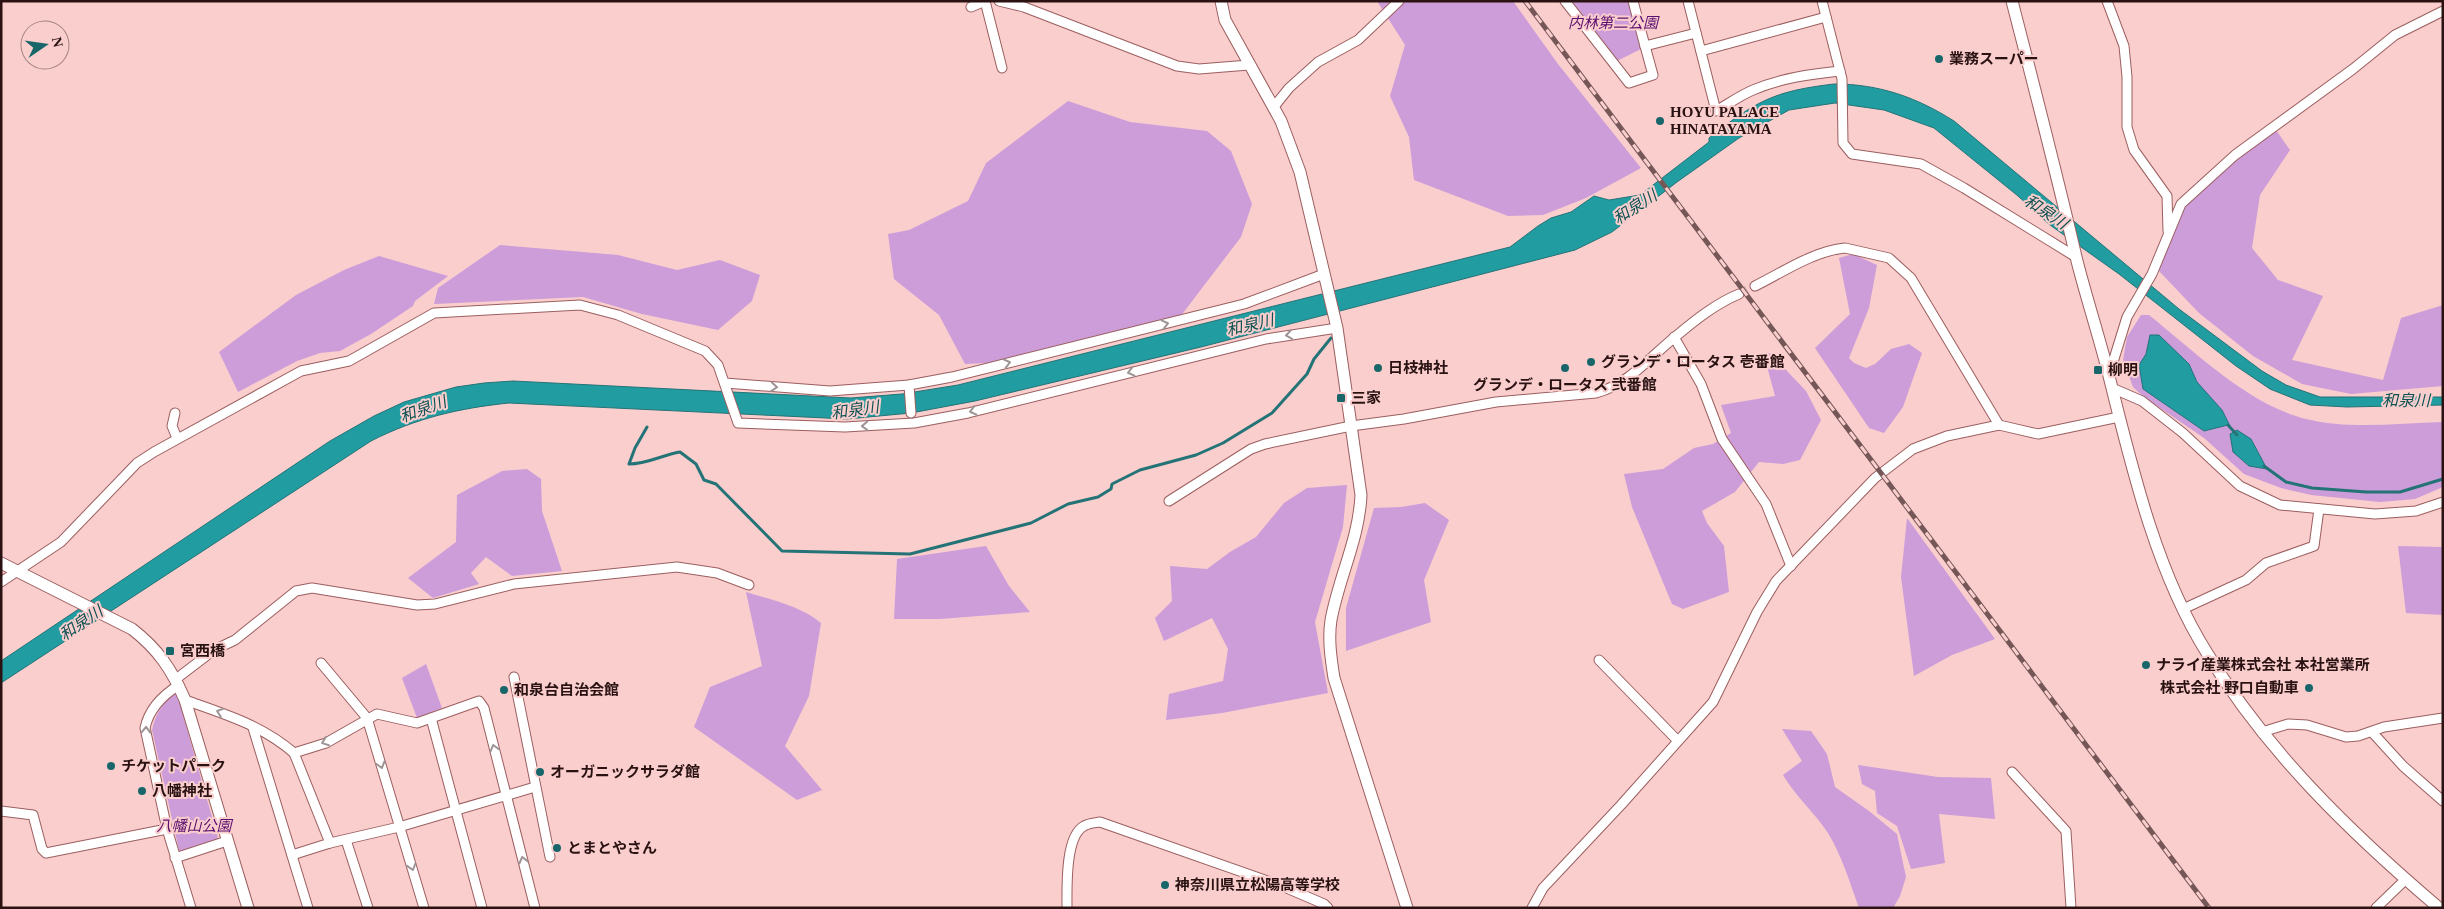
<svg xmlns="http://www.w3.org/2000/svg" width="2444" height="909" viewBox="0 0 2444 909" font-family="'Times New Roman','Noto Sans JP',serif">
	<rect width="100%" height="100%" fill="#f9cecd"/>
	<g fill="#cd9dda">
		<path d="M1377,1h136l45,63 83,104 -55,30 -43,17 -35,1 -94,-36 -5,-43 -19,-41 15,-51z"/>
		<path d="M1570,1h58l13,48 -24,12z"/>
		<path d="M1068,101l62,21 77,9 24,20 21,53 -11,33 -61,80 -153,44 -62,3 -26,-49 -45,-36 -6,-45 21,-4 59,-29 18,-38z"/>
		<path d="M2276,130l14,20 -30,45 -8,53 26,32 45,16 -31,64 91,20 18,-62 42,-13v81l-92,8 -49,-10 -49,-28 -54,-43 -40,-42 20,-60 42,-39z"/>
		<path d="M500,245l118,10 59,15 43,-10 40,15 -8,26 -34,29 -76,-16 -59,-17 -149,7 4,-16z"/>
		<path d="M1853,254l24,11 -8,43 -20,50 5,5 12,5 9,-4 16,-15 18,-5 13,9 -19,54 -19,26 -15,-5 -54,-80 35,-34 -11,-56z"/>
		<path d="M379,256l69,20 -33,25 -2,5 -42,28 -31,17 -20,2 -23,8 -59,31 -19,-40 77,-57 48,-25z"/>
		<path d="M2141,315h8c46,37 100,90 157,104 44,11 93,4 137,3v65l-28,12 -35,3 -69,-7 -30,-7 -37,-14 -40,-36 -60,-41 -11,-10 -10,-27 4,-23z"/>
		<path d="M1770,353l36,38 15,29 -21,40 -17,4 -24,-2 -24,30 -33,19 5,12 17,23 5,46 -46,17 -11,-5 -40,-97 -8,-33 39,-5 31,-21 19,-4 18,-11 -10,-28 54,-9 -11,-41z"/>
		<path d="M527,469l14,10 1,32 20,60 -50,5 -26,-19 -15,16 8,11 -46,14 -25,-20 48,-36 1,-47 45,-24z"/>
		<path d="M1347,485l-4,42 -28,95 13,71 -106,20 -56,7 3,-26 54,-13 5,-32 -16,-31 -48,23 -9,-23 17,-17 -2,-35 37,3 23,-17 26,-15 28,-34 23,-15z"/>
		<path d="M1425,503l24,17 -25,60 7,42 -85,29v-43l28,-100 27,-1z"/>
		<path d="M1907,518l88,121 -43,16 -38,21 -13,-99z"/>
		<path d="M986,546l23,40 21,26 -90,7h-46l3,-60z"/>
		<path d="M2398,546l45,1v68l-37,-2z"/>
		<path d="M746,592c26,8 55,14 75,31l-12,73 -24,50 37,44 -25,10 -103,-73 16,-40 52,-21z"/>
		<path d="M426,664l16,44 -25,10 -15,-40z"/>
		<path d="M177,694l41,144 -2,4 -33,10 -4,-2 -27,-120c3,-14 11,-31 25,-36z"/>
		<path d="M1782,729l29,2 16,23 8,33 34,24 28,23 9,43 -6,19 -7,12h-34c-9,-25 -17,-52 -31,-75 -13,-20 -32,-36 -45,-58l19,-14z"/>
		<path d="M1858,765l80,12 53,1 4,41 -56,-5 6,49 -34,6 -14,-43 -20,-13 -2,-22 -13,-7z"/>
	</g>
	<g fill="#219da2" stroke="#247377">
		<path d="M1834,84c45,0 82,13 120,37l225,188 83,62 24,14 34,12h123v8l-96,2 -37,-2 -40,-16 -34,-23 -117,-92 -69,-49 -32,-29 -84,-68 -50,-18 -49,-7 -46,7 -50,28 -62,44 -65,50 -37,18 -374,97 -226,54 -64,12 -64,6 -338,-16c-49,5 -93,15 -138,38l-370,242v-22l329,-220 44,-25 30,-14 52,-15 28,-4 29,-2 338,17 51,-4 56,-9 552,-138 28,-21 13,-8 20,-6 23,-16 15,4 31,-5 69,-53v-4c47,-37 65,-47 125,-54z"/>
		<path d="M2150,335h9l30,29 8,18 25,28 9,18 -3,-3 -24,6 -61,-42 -4,-24 7,-11z"/>
		<path d="M2237,430l14,9 16,30 -18,-3 -16,-14 -3,-18z"/>
	</g>
	<g fill="none" stroke-linecap="round" stroke-linejoin="round">
		<g stroke="#247377" stroke-width="3">
			<path d="M2228,425l9,10"/>
			<path d="M647,427l-12,21 -6,16c18,0 33,-9 51,-12l16,12 8,16 12,4 66,67 128,3 121,-31 37,-19 30,-7 13,-8 1,-5 28,-14 56,-15 27,-12 49,-30 35,-39 7,-15 17,-21"/>
			<path d="M2264,466l22,16 26,6 54,4h34l43,-13"/>
		</g>
		<path stroke="#d0a8a8" stroke-width="9" stroke-dasharray="9 4.5" stroke-linecap="butt" d="M1739,294l16,-8"/>
		<defs>
			<g id="minor">
				<path d="M985,1l17,67"/>
				<path d="M999,1l25,6 153,59 22,3 50,-4"/>
				<path d="M1565,1l64,82 24,-8 -8,-29"/>
				<path d="M1633,1l12,45 51,-13"/>
				<path d="M1688,1l28,110c12,-7 25,-16 37,-21 28,-12 58,-16 87,-19"/>
				<path d="M1822,1l20,78 1,64 9,11 69,10 43,24 112,69"/>
				<path d="M2107,1l17,45 3,31v50l7,23 33,46 1,35"/>
				<path d="M971,7l14,-6"/>
				<path d="M1701,51l125,-34"/>
				<path d="M1273,108l16,-20 29,-26 40,-22 41,-39"/>
				<path d="M1755,286c28,-14 59,-35 90,-38l44,10 22,20 88,147"/>
				<path d="M1674,337l27,47 21,55 44,65 25,62"/>
				<path d="M2109,375l18,-58 25,-43 29,-70 54,-49 118,-86 42,-34 48,-24"/>
				<path d="M725,383l105,8 79,-6 43,-8 292,-73 80,-30"/>
				<path d="M909,385l2,28"/>
				<path d="M2112,388l30,13 41,32 57,53 40,19 95,9 41,-3 27,-9"/>
				<path d="M175,413l-3,13 5,12"/>
				<path d="M1169,501l82,-52 14,-5 86,-18 53,-7 92,-17 100,-9c33,-9 53,-35 79,-56 19,-16 40,-33 64,-43"/>
				<path d="M1,582l60,-40 76,-79 17,-11 147,-81 48,-10 85,-48 146,-8 38,10 87,36 13,14 20,58 107,4 69,-4 54,-10 298,-74 71,-11"/>
				<path d="M2183,609l63,-29 20,-17 48,-17 5,-37"/>
				<path d="M1599,660l78,80"/>
				<path d="M321,663l46,55 57,190"/>
				<path d="M514,677l36,180"/>
				<path d="M176,679l38,-29 21,-10 61,-49 16,-3 105,17 18,-1 79,-20 163,-17 40,6 32,12"/>
				<path d="M179,685c-16,10 -30,24 -34,43l22,101 24,79"/>
				<path d="M185,700c39,14 77,25 109,53l32,-10 51,-29 40,9 62,-22 5,7 51,200"/>
				<path d="M431,718l51,190"/>
				<path d="M253,728l55,180"/>
				<path d="M2262,732l26,-8 19,1 39,12 12,-1 26,-9 59,-9"/>
				<path d="M2372,732l31,34 40,35"/>
				<path d="M294,753l36,90"/>
				<path d="M2012,772l54,59 5,77"/>
				<path d="M1,811l32,4 9,34 4,4 121,-24"/>
				<path d="M346,840l22,68"/>
				<path d="M292,855l38,-12 69,-16 136,-40"/>
				<path d="M175,858l52,-17"/>
				<path d="M1067,908c0,-20 -2,-72 17,-82 5,-3 11,-3 16,-4l182,64 42,18 4,4"/>
				<path d="M1532,908l11,-20 78,-83 92,-103 44,-90 19,-31 99,-103 38,-29 34,-13 52,-11 39,9 81,-17"/>
				<path d="M2376,908l30,-29"/>
			</g>
			<g id="tertiary">
				<path d="M1221,1l4,19 56,101 19,51 37,156 24,167c-2,44 -22,82 -30,125 -3,19 0,39 3,58l73,230"/>
				<path d="M2012,1c22,85 44,170 64,256 10,40 23,79 33,119 23,92 47,196 98,277 60,99 144,180 232,255"/>
				<path d="M1,563l131,66c26,20 40,41 53,71l63,208"/>
			</g>
		</defs>
		<use href="#minor" stroke="#9c5e5f" stroke-width="11"/>
		<use href="#tertiary" stroke="#9c5e5f" stroke-width="13"/>
		<use href="#minor" stroke="#fff" stroke-width="9"/>
		<use href="#tertiary" stroke="#fff" stroke-width="11"/>
		<defs>
			<path id="rail" d="M1525,1l684,907"/>
		</defs>
		<use href="#rail" stroke="#765757" stroke-width="5"/>
		<use href="#rail" stroke="#f9cecd" stroke-width="3" stroke-dasharray="9" stroke-linecap="butt"/>
	</g>
	<defs><path id="oneway-chevron" d="M-2-3.5L2.5 0L-2 3.5" fill="none" stroke-width="1.6" stroke-linecap="round" stroke-linejoin="round" transform="scale(1.25)"/></defs>
	<g stroke="#9f9495">
		<use href="#oneway-chevron" transform="translate(1165 324) rotate(-14)"/>
		<use href="#oneway-chevron" transform="translate(1289 335) rotate(172)"/>
		<use href="#oneway-chevron" transform="translate(1007 363) rotate(-14)"/>
		<use href="#oneway-chevron" transform="translate(1131 372) rotate(166)"/>
		<use href="#oneway-chevron" transform="translate(774 387) rotate(5)"/>
		<use href="#oneway-chevron" transform="translate(973 411) rotate(166)"/>
		<use href="#oneway-chevron" transform="translate(865 426) rotate(178)"/>
		<use href="#oneway-chevron" transform="translate(220 712) rotate(-161)"/>
		<use href="#oneway-chevron" transform="translate(146 730) rotate(-89)"/>
		<use href="#oneway-chevron" transform="translate(325 742) rotate(159)"/>
		<use href="#oneway-chevron" transform="translate(494 748) rotate(-105)"/>
		<use href="#oneway-chevron" transform="translate(381 765) rotate(74)"/>
		<use href="#oneway-chevron" transform="translate(523 860) rotate(-104)"/>
		<use href="#oneway-chevron" transform="translate(412 867) rotate(73)"/>
	</g>
	<g fill="#186669" stroke="#f9cecd" stroke-width="2">
		<circle cx="1939" cy="59" r="5"/>
		<circle cx="1660" cy="121" r="5"/>
		<circle cx="1591" cy="362" r="5"/>
		<circle cx="1378" cy="368" r="5"/>
		<circle cx="1565" cy="368" r="5"/>
		<rect x="2093" y="365" width="10" height="10" rx="2.5"/>
		<rect x="1336" y="393" width="10" height="10" rx="2.5"/>
		<rect x="165" y="646" width="10" height="10" rx="2.5"/>
		<circle cx="2146" cy="665" r="5"/>
		<circle cx="2309" cy="688" r="5"/>
		<circle cx="504" cy="690" r="5"/>
		<circle cx="111" cy="766" r="5"/>
		<circle cx="540" cy="772" r="5"/>
		<circle cx="142" cy="791" r="5"/>
		<circle cx="557" cy="848" r="5"/>
		<circle cx="1165" cy="885" r="5"/>
	</g>
	<g text-anchor="middle" dominant-baseline="central" stroke-width="4" stroke-linejoin="round" paint-order="stroke">
		<g font-size="15" font-style="italic" fill="#5c0f6f" stroke="#f9cecd">
			<text x="1613" y="23">内林第二公園</text>
			<text x="194" y="826">八幡山公園</text>
		</g>
		<g font-size="15" font-weight="bold" fill="#2a1213" stroke="#f9cecd" text-anchor="start">
			<text x="1949" y="59">業務スーパー</text>
			<text x="1670" y="112">HOYU PALACE<tspan x="1670" dy="17">HINATAYAMA</tspan></text>
			<text x="1601" y="362">グランデ・ロータス 壱番館</text>
			<text x="1388" y="368">日枝神社</text>
			<text x="2108" y="370">柳明</text>
			<text x="1565" y="385" text-anchor="middle">グランデ・ロータス 弐番館</text>
			<text x="1351" y="398">三家</text>
			<text x="180" y="651">宮西橋</text>
			<text x="2156" y="665">ナライ産業株式会社 本社営業所</text>
			<text x="2299" y="688" text-anchor="end">株式会社 野口自動車</text>
			<text x="514" y="690">和泉台自治会館</text>
			<text x="121" y="766">チケットパーク</text>
			<text x="550" y="772">オーガニックサラダ館</text>
			<text x="152" y="791">八幡神社</text>
			<text x="567" y="848">とまとやさん</text>
			<text x="1175" y="885">神奈川県立松陽高等学校</text>
		</g>
		<g font-size="16" font-style="italic" fill="#0d5153" stroke="#f9cecd">
			<text transform="translate(1635 207) rotate(-33)">和泉川</text>
			<text transform="translate(2046 212) rotate(33)">和泉川</text>
			<text transform="translate(1250 325) rotate(-13)">和泉川</text>
			<text x="2406" y="400">和泉川</text>
			<text transform="translate(423 409) rotate(-20)">和泉川</text>
			<text transform="translate(855 410) rotate(-8)">和泉川</text>
			<text transform="translate(81 623) rotate(-34)">和泉川</text>
		</g>
	</g>
	<rect width="2444" height="909" fill="none" stroke="#2a1213" stroke-width="5"/>
	<g transform="translate(45 45) rotate(77)"><circle r="24" fill="#f9cecd" stroke="#a68383"/>
	<path d="M0-4L9 19L0 12L-9 19Z" fill="#186669"/>
	<text y="-8" font-size="14" font-weight="bold" text-anchor="middle" fill="#2a1213">N</text>
	</g>
</svg>
